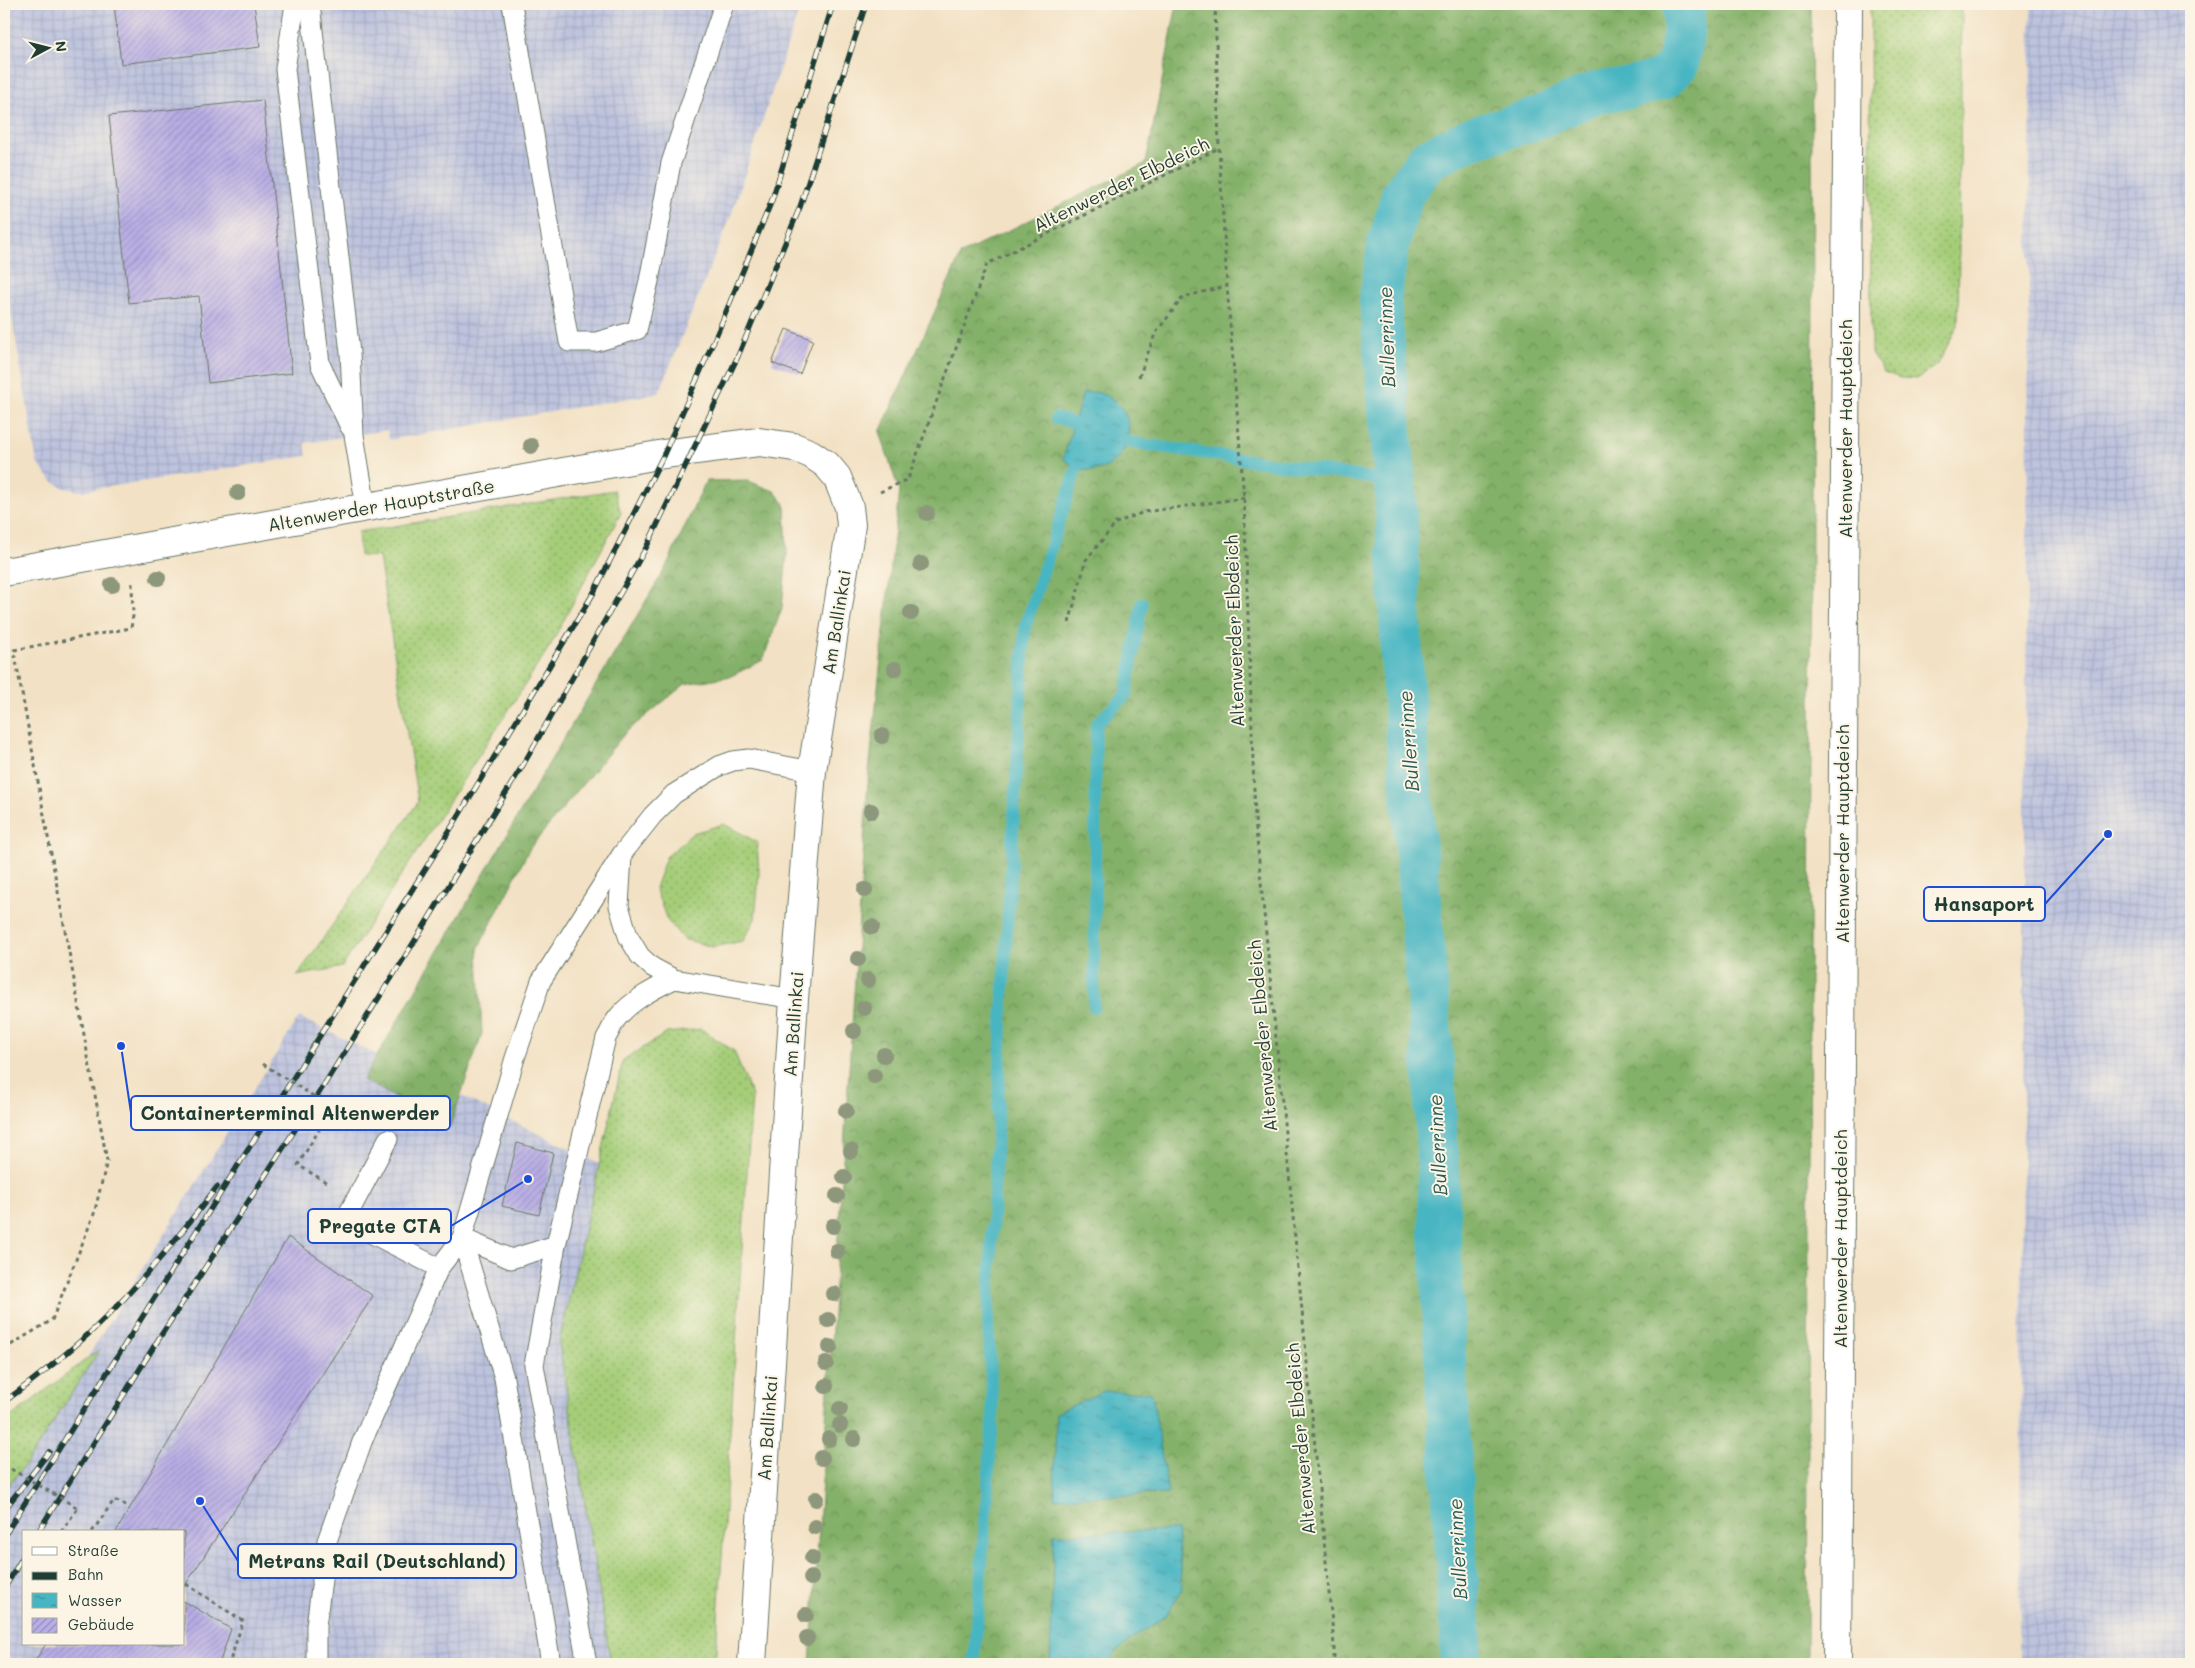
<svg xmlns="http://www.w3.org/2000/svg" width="2195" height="1668" viewBox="0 0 2195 1668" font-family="Mali,sans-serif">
	<defs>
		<pattern id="industrial-grid" width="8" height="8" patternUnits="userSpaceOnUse" patternTransform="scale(1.25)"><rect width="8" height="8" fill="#bdc3de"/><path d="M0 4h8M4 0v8" fill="none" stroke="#a2a8bf"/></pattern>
		<pattern id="grass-dots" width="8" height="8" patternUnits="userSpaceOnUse" patternTransform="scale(1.25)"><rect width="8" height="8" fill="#a6ce79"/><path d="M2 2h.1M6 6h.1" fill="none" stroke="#87a864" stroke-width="1.8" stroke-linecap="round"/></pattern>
		<pattern id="forest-crowns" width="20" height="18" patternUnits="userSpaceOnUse" patternTransform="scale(1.25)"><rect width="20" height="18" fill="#84b169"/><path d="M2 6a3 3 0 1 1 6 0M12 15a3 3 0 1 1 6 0" fill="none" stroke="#6b9157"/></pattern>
		<pattern id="water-ripples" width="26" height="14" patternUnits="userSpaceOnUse" patternTransform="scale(1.25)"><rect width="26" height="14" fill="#47b5c2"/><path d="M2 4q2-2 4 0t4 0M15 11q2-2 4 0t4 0" fill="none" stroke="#3b949e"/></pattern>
		<pattern id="building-hatch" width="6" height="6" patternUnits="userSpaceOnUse" patternTransform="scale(1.25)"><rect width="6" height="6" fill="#b8ade6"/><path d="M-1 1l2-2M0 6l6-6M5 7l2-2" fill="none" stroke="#958ebb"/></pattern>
	</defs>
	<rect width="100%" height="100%" fill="#fcf5e5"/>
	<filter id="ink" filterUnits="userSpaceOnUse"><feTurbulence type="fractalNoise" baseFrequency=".02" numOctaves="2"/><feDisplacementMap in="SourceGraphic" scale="10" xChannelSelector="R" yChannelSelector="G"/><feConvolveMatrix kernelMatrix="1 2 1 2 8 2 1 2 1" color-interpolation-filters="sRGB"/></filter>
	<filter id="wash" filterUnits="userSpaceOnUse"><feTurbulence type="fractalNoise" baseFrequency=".0096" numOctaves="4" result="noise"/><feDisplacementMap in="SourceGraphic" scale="20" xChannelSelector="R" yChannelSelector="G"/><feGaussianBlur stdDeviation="1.12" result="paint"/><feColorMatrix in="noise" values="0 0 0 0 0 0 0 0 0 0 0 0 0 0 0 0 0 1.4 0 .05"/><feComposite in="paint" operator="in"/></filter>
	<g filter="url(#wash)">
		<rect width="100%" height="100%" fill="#f2e1c4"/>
		<g fill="url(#industrial-grid)" fill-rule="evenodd">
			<path d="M4,4h797l-70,212 -72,177 -270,47 -2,-10 -82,13 2,13 -226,35 -17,-3 -13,-8 -14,-17 -33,-191z"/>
			<path d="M2031,4h160v1660h-172z"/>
			<path d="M299,1017l308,150 135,36 -26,461h-712v-228l57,-36zM24,1532h160v112h-160z"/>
		</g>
		<g fill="url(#grass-dots)" stroke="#628656">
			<path d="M1870,4h92l-4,321 -20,39 -21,15 -17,-1 -16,-6 -13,-19z"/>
			<path d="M614,490l7,23 -71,133 -208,321 -45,9 121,-174 -39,-245 -19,-1 -2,-24z"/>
			<path d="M724,824l33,18 2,33 -4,44 -12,22 -30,6 -30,-8 -16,-19 -12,-32 11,-31 27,-24z"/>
			<path d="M701,1029l33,22 18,45 -37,568h-104l-52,-321 64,-283 44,-27z"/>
			<path d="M100,1349l-72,112 -24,30v-69z"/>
		</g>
		<g fill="url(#forest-crowns)" stroke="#52774e">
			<path d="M1177,4h634l2,285 -6,1375h-997l58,-883 31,-290 -19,-59 81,-178 185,-91z"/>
			<path d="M746,480l28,11 11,13 2,50 -5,54 -19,52 -32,16 -46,8 -59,48 -96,116 -52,101 4,85 -32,92 -87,-46 195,-332 107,-179 41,-88z"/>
		</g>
		<g fill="url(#water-ripples)" stroke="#33797b">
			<path d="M1096,392c60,17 28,95 -20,75 -4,-2 -9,-6 -13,-8l20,-66z"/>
			<path d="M1104,1391l48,2 16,101 -114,4 2,-85z"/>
			<path d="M1177,1530l5,59 -16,27 -32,21 -21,18 -2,9h-61l4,-130z"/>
		</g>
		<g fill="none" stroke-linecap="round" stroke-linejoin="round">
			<g stroke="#47b5c2" stroke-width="12">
				<path d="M1056,418l18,5"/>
				<path d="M1128,442l255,38h12"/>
				<path d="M1094,1007l2,-283 30,-29 16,-92"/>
				<path d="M974,1664l19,-246 -5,-96 15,-321 22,-374 52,-160"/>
			</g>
			<path stroke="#47b5c2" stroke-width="42" d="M1462,1664l-17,-309 -11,-279 -31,-388 -8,-208 -15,-181 8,-53 14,-51 25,-35 42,-21 64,-19 64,-28 33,-4 33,-9 15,-15 6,-34v-26"/>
		</g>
		<g id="blocks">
			<g fill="url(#building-hatch)">
				<path d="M114,4h140l6,43 -139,17z"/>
				<path d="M263,100l29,273 -84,10 -9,-87 -70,7 -20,-187z"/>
				<path d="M786,329l27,11 -13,34 -28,-11z"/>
				<path d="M517,1143l36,10 -14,62 -37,-9z"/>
				<path d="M288,1237l85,59 -189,291v-55h-68z"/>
				<path d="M184,1601l47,28 -12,35h-186l13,-20h138z"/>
			</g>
		</g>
	</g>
	<g filter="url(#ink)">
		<use href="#blocks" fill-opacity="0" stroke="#697666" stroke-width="1"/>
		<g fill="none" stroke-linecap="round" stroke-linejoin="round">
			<defs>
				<g id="service">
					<path d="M295,4l-10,65 35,295 30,63"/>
					<path d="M310,4l40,349 4,82 12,73"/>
					<path d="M512,4l57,338h27l41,-12 12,-49 22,-118 53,-159"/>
					<path d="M622,856l-3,50 9,30 12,20 12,11 22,12 120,20"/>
					<path d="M388,1139l-43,81 94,48"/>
					<path d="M462,1238l42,140 47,286"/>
					<path d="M462,1238l49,21 45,-14"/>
					<path d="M316,1664v-38l11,-85 35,-99 77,-174 23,-30 53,-180 26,-77 81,-127 31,-39 21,-21 45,-28 14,-5 16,-2 63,12"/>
					<path d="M587,1664l-53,-299 22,-120 50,-207c4,-6 7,-15 12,-21 14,-17 36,-28 56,-38"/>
				</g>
				<g id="minor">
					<path d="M4,572l660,-118 95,-12 35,5 17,7 16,11 10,12 12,30 2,18 -39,246 -18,228 -42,665"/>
					<path d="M1837,1664l11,-1660"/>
				</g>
			</defs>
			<use href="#service" stroke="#697666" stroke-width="21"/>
			<use href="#minor" stroke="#697666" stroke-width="30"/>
			<g stroke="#697666" stroke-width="3" stroke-dasharray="4 4" stroke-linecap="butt">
				<path d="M1215,4l4,144 8,138 17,212 11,321 79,826v19"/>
				<path d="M1139,377l16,-43 28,-37 44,-11"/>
				<path d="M880,492l28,-13 79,-215 232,-116"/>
				<path d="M1069,623l17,-63 30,-37 28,-11 100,-14"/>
				<path d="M326,1182l-28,-17 34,-57"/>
				<path d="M4,1349l48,-29 42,-106 13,-53 -93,-511 117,-22 2,-12 -1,-33"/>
				<path d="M61,1532l17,-24"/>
				<path d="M92,1532l22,-32 16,7"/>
				<path d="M186,1584l57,37 -14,43"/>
			</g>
			<use href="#service" stroke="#fff" stroke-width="19"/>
			<use href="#minor" stroke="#fff" stroke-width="28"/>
			<defs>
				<g id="rail">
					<path d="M4,1402c31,-23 62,-47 91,-74 45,-43 84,-92 122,-141"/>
					<path d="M4,1510l45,-58"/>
					<path d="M38,1532l120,-192 159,-244 104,-165 102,-166 124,-219 91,-190 62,-149 66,-203"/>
					<path d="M4,1536l449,-711 140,-231 71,-140 55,-125 53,-129 61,-196"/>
					<path d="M4,1589l20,-34"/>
				</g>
			</defs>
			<use href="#rail" stroke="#1f3d34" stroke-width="5.5"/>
			<use href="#rail" stroke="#fcf5e5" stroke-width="4" stroke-dasharray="11" stroke-linecap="butt"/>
			<g stroke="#697666" stroke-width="3" stroke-dasharray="4 4" stroke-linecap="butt">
				<path d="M263,1064l69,44"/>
				<path d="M4,1465l74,43"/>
			</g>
		</g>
		<g fill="#8d977c">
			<circle cx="531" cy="446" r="8"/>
			<circle cx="238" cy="493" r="8"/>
			<circle cx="927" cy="513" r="8"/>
			<circle cx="921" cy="564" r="8"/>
			<circle cx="158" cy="578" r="8"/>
			<circle cx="112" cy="585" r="8"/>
			<circle cx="911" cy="613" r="8"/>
			<circle cx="895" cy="669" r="8"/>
			<circle cx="882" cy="736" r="8"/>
			<circle cx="871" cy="811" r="8"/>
			<circle cx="865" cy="890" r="8"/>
			<circle cx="872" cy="927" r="8"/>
			<circle cx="858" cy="959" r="8"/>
			<circle cx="868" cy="980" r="8"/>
			<circle cx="864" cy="1008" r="8"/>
			<circle cx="854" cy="1031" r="8"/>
			<circle cx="884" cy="1055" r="8"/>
			<circle cx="874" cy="1076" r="8"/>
			<circle cx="846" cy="1111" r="8"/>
			<circle cx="851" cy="1151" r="8"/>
			<circle cx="844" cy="1177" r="8"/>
			<circle cx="837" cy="1196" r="8"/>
			<circle cx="833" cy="1226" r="8"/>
			<circle cx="837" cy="1251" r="8"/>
			<circle cx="834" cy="1294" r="8"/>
			<circle cx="828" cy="1320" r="8"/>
			<circle cx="830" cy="1347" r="8"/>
			<circle cx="826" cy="1363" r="8"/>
			<circle cx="826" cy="1386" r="8"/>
			<circle cx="840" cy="1409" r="8"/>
			<circle cx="840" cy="1425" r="8"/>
			<circle cx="829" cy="1439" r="8"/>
			<circle cx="854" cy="1439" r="8"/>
			<circle cx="822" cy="1458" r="8"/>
			<circle cx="816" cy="1499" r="8"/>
			<circle cx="815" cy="1527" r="8"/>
			<circle cx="812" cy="1558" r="8"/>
			<circle cx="811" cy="1578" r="8"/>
			<circle cx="806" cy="1615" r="8"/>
			<circle cx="807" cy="1638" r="8"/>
		</g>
	</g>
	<g text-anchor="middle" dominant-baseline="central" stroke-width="4" stroke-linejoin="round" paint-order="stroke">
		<g font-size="18" fill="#1f3d34" stroke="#fcf5e5">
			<text transform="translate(1121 184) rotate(-26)">Altenwerder Elbdeich</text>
			<text transform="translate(1845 429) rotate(-90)">Altenwerder Hauptdeich</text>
			<text transform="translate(381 505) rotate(-10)">Altenwerder Hauptstraße</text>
			<text transform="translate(836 622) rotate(-81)">Am Ballinkai</text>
			<text transform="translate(1234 631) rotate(-92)">Altenwerder Elbdeich</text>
			<text transform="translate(1842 834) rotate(-90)">Altenwerder Hauptdeich</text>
			<text transform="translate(793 1024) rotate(-86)">Am Ballinkai</text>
			<text transform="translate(1262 1036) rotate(-95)">Altenwerder Elbdeich</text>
			<text transform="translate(1840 1239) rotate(-90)">Altenwerder Hauptdeich</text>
			<text transform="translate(767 1428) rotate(-86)">Am Ballinkai</text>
			<text transform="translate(1300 1439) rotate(-95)">Altenwerder Elbdeich</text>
		</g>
		<g font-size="19" font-style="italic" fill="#295b58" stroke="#fcf5e5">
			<text transform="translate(1386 337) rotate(-92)">Bullerrinne</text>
			<text transform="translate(1408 741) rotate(-94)">Bullerrinne</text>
			<text transform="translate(1437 1145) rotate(-93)">Bullerrinne</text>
			<text transform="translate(1457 1549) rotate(-93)">Bullerrinne</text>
		</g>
	</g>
	<path fill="none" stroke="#1d4ed8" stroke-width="2" d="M2108 834L2045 904M121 1046L131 1113M528 1179L451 1226M200 1501L238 1561"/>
	<g fill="#1d4ed8" stroke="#fcf5e5" stroke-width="2">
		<circle cx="2108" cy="834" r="5"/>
		<circle cx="121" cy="1046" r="5"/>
		<circle cx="528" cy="1179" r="5"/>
		<circle cx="200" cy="1501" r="5"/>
	</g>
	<g fill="#fcf5e5" stroke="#1d4ed8" stroke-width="2">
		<rect x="1924" y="887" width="121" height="34" rx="5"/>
		<rect x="131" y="1096" width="319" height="34" rx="5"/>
		<rect x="308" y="1209" width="143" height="34" rx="5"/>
		<rect x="238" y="1544" width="278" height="34" rx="5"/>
	</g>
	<g font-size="19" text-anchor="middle" font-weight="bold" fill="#1f3d34">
		<text x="1984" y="911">Hansaport</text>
		<text x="290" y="1120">Containerterminal Altenwerder</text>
		<text x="380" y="1233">Pregate CTA</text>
		<text x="377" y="1568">Metrans Rail (Deutschland)</text>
	</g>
	<rect width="2195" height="1668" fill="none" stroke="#fcf5e5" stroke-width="20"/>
	<rect x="22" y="1530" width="162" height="115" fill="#fcf5e5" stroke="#a4ab9e"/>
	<rect x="32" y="1547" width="25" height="8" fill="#ffffff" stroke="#a4ab9e"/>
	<text x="68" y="1556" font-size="15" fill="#1f3d34">Straße</text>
	<rect x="32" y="1572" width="25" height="8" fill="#1f3d34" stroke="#a4ab9e"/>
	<text x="68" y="1580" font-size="15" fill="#1f3d34">Bahn</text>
	<rect x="32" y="1593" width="25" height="15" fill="url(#water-ripples)" stroke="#a4ab9e"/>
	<text x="68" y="1606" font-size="15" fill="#1f3d34">Wasser</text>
	<rect x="32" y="1618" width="25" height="15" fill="url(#building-hatch)" stroke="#a4ab9e"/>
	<text x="68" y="1630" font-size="15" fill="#1f3d34">Gebäude</text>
	<g transform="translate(48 48) rotate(83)" stroke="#fcf5e5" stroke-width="4" paint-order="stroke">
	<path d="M0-4L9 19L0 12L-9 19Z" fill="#1f3d34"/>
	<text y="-8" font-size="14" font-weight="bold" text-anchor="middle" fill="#1f3d34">N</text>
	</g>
</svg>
